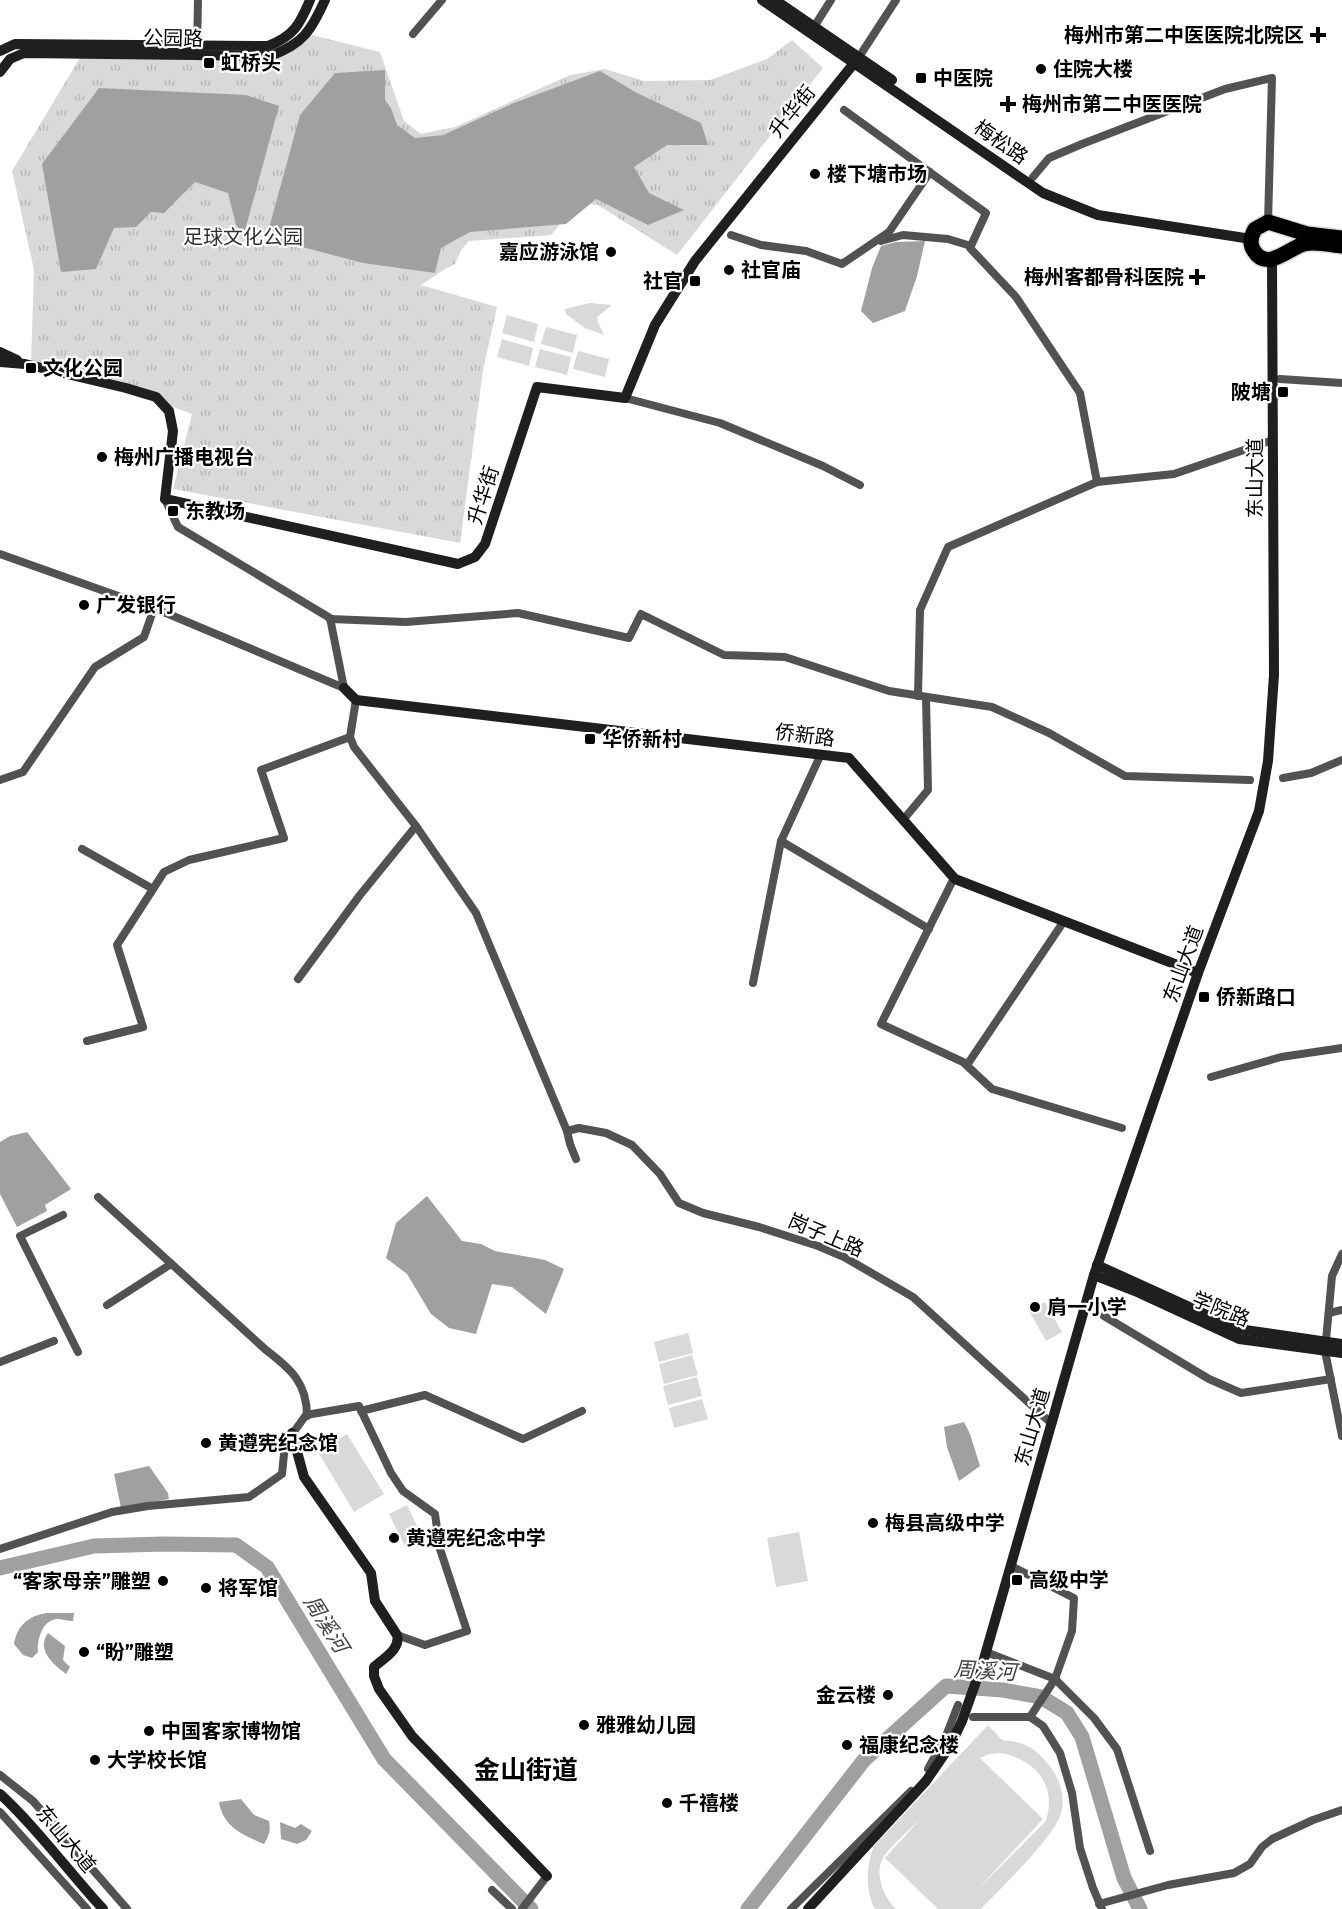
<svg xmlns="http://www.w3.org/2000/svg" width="1342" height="1909" viewBox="0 0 1342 1909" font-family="'Fira Sans','Noto Sans SC',sans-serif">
	<defs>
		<pattern id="park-tufts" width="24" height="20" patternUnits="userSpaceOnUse" patternTransform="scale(1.5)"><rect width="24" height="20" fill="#d9d9d9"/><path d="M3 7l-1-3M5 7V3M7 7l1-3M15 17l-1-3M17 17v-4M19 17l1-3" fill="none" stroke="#b8b8b8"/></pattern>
	</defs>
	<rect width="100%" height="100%" fill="#fff"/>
	<g fill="#d9d9d9" fill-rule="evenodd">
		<path d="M590,303l22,2 -15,12 1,5 6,13 -19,-7 -19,-14 -1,-5z"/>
		<path d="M507,315l31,9 -4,18 -32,-9z"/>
		<path d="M546,327l31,8 -4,18 -32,-9z"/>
		<path d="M502,339l31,9 -4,18 -32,-9z"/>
		<path d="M540,349l31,8 -4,18 -32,-8z"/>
		<path d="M578,351l31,8 -4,18 -32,-8z"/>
		<path d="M1045,1302l17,30 -16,9 -17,-30z"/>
		<path d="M688,1333l5,20 -34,9 -5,-20z"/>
		<path d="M692,1355l6,20 -34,9 -5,-20z"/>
		<path d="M697,1377l5,19 -34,9 -5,-19z"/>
		<path d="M702,1399l6,20 -34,9 -5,-20z"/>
		<path d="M347,1434l37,60 -30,18 -36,-60z"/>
		<path d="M407,1505l17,35 -18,8 -17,-34z"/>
		<path d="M799,1532l9,49 -32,6 -9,-49z"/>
		<path d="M988,1725l14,15c23,2 32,7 47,25 9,11 16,29 13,44 -3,25 -62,79 -81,100h-43l-53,-51 37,-41c-9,10 -33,30 -39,41 -9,16 1,40 13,51h-21c-10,-19 -9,-43 -1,-63zM1001,1753c35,7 56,32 45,68l-70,70 67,-72 -63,-61 9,-4z"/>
	</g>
	<path fill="url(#park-tufts)" d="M312,35l68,17 24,69 17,13 34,-7 115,-52 35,-6 39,12 66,-1 57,-21 25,-19 31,28 -146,187 -79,-50 -20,-2 -27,32 -82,6 -8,9 -6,14 -10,5 -24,16 76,22 -14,63 -23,173 -287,-54 19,-75 -59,-22 -102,-27 3,-95 -22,-99 72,-120 198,3 26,-14z"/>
	<g fill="#a0a0a0">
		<path d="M385,70v30l6,8 6,17 18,13 28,-3 71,-32 86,-32 37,22 64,30 7,22h-41l-33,22 15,26 35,17 -36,15 -52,-26 -30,25 -96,8 -29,16 -6,25 -72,-10 -76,-20 -21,-4 34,-124 35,-42z"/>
		<path d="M99,88l147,7 33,11 -35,128 -8,-9 -8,-32 -33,-11 -31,31 -13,-1 -15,15 -22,1 -18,41 -35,3 -19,-108z"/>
		<path d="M925,241l-8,35 -12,35 -32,12 -12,-12 11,-43 9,-22 15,-4z"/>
		<path d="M27,1132l44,57 -26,16 2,6 -30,16 -17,-33v-52l10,-6z"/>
		<path d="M427,1196l35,45 19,3 14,7 50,9 19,9 -18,45 -34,-27 -20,-3 -16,50 -27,-6 -18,-14 -24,-40 -21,-16 10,-35z"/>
		<path d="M964,1422l6,12 10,32 -21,15 -12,-34 -3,-20z"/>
		<path d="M149,1466l19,27 1,6 -48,9 -7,-34z"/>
		<path d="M46,1613h28l-1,8c-6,0 -11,-2 -16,-2 -15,1 -20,21 -19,33l-6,6 -9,-3 -9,-11c3,-18 14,-28 32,-31z"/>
		<path d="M48,1633l17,13 -2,14 7,7 -4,7c-13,-10 -30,-24 -18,-41z"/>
		<path d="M241,1799l13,16 15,6c2,9 0,15 -5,23 -21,-9 -41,-17 -45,-42z"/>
		<path d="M280,1822l15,6 6,-4 11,7 -6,9 -9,4 -16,-5z"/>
	</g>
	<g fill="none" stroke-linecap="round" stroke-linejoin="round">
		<g stroke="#a0a0a0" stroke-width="15">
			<path d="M0,1568l94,-22 70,-2 72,1 31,22 117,192 147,150"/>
			<path d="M748,1909l116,-149 82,-74 57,4 38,7 26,16 15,24 42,141 16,31"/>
		</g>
		<defs>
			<path id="highway" d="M1342,238l-35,-4 -39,-12 -13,7c-4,7 -6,15 -1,22 13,21 35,-3 50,-7 11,-3 27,1 38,2"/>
		</defs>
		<use href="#highway" stroke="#dbdbdb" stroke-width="18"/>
		<g stroke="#525252" stroke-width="8">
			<path d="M814,27l17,-27"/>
			<path d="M413,34l29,-34"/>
			<path d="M197,50l1,-50"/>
			<path d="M859,57l37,-57"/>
			<path d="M844,110l142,103 -16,35 46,49 64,96 17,89"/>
			<path d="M1033,177l16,-19 33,-14 143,-55 47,-11 -4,144"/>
			<path d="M731,235l30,10 45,6 36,13 47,-32 41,-60"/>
			<path d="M881,241l22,-6 45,4 23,7"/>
			<path d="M1280,379l62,4"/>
			<path d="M625,398l95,25 103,43 37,19"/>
			<path d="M0,554l166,59 178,75 -14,-70 -152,-91 -13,-28"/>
			<path d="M330,619l76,3 112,-9 111,25 12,-24 83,41 61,2 104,34 103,16 57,26 76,43 125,4"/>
			<path d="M918,696l2,-86 28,-63 149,-65 77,-8 99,-34"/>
			<path d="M356,700l-6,37 4,10 62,79 60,87 91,218 3,13 6,15"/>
			<path d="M1283,778l28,-5 31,-13"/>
			<path d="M0,780l23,-8 72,-105 49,-30 10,-29"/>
			<path d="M903,820l25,-30 -2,-93"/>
			<path d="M781,841l148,88"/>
			<path d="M82,849l71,40"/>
			<path d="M954,878l-73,146 82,38 29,27 130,39"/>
			<path d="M298,979l62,-84 56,-69"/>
			<path d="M753,983l28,-142 40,-87"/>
			<path d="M87,1041l56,-14 -26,-82 47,-73 25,-12 95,-22 -23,-68 89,-33"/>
			<path d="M967,1065l97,-144"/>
			<path d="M1211,1077l70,-20 61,-9"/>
			<path d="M567,1131l12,-3 27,5 26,12 28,29 19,29 24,10 56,14 59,19 26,11 69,40 139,127"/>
			<path d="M98,1197l168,153c25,19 41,33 41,66"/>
			<path d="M63,1215l-43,21 58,116"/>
			<path d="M1342,1254l-10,22 -7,75 17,85"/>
			<path d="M107,1305l64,-41"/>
			<path d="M1329,1313l13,-3"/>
			<path d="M1104,1316l105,63 32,14 90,-14"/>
			<path d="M0,1362l54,-21"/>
			<path d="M361,1411l64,-16 98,44 59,-28"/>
			<path d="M0,1549l112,-37 36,-6 101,-9 33,-23 3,-30 21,-29 53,-9 32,67 12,18 32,23 5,35 27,82 -42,14 -28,-10"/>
			<path d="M1011,1566l63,32 -2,33 -17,48 -25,38"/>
			<path d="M986,1652l69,27 39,39 23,31 33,102"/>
			<path d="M973,1717h57l13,9 17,27 12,40 8,55 13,40 9,21"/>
			<path d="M928,1769l18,-33 12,-31"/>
			<path d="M0,1775l33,26 94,108"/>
			<path d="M0,1812l87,97"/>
			<path d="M492,1890l20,19"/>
			<path d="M1099,1904l69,-19 66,-12 16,-9 12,-17 10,-8 41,-19 29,-10"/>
			<path d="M522,1909l25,-33"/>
			<path d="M791,1909l120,-118"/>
		</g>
		<g stroke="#1f1f1f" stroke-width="10">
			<path d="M762,0l281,193 55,22 153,24"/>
			<path d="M775,0l117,80"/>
			<path d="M0,51l15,-7 253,2c26,-10 32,-22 42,-46"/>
			<path d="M0,72l10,-13 14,-6 246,3c33,-12 41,-25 55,-56"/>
			<path d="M0,352l17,8"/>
			<path d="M0,362l25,2 101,24 30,9 13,14 4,20 -8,68 293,65 17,-7 10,-13 52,-157 88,11 30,-73 40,-64 164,-204"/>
			<path d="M344,688l12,12 493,58 106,121 243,94"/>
			<path d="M1097,1265l141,64 104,15"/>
			<path d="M1094,1275l41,16 104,48 103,14"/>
			<path d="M292,1433l12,44 67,96 4,28 22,34c4,14 -14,24 -23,32v9l5,13 33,47 135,140"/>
			<path d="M0,1794c38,35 68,77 103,115"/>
			<path d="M808,1909l118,-128 24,-35 12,-25 22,-62 110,-384 104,-302 61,-162 9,-50 6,-86 -2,-415"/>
		</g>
		<use href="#highway" stroke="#000" stroke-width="15"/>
	</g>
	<g fill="#000" stroke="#fff" stroke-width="2">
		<path d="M1315 26h6v6h6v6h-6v6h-6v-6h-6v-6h6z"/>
		<rect x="203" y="57" width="12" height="12" rx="3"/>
		<circle cx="1041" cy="69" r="6"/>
		<rect x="915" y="72" width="12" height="12" rx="3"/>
		<path d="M1005 95h6v6h6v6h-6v6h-6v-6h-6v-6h6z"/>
		<circle cx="815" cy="174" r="6"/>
		<circle cx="611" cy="252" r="6"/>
		<circle cx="729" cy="270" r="6"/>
		<path d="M1194 268h6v6h6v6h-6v6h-6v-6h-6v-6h6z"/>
		<rect x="689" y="275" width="12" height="12" rx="3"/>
		<rect x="25" y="362" width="12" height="12" rx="3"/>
		<rect x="1277" y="386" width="12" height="12" rx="3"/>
		<circle cx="102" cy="457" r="6"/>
		<rect x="167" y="505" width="12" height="12" rx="3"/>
		<circle cx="84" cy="605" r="6"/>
		<rect x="584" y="733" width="12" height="12" rx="3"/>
		<rect x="1198" y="991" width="12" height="12" rx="3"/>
		<circle cx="1035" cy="1307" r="6"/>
		<circle cx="206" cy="1443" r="6"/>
		<circle cx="873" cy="1523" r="6"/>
		<circle cx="394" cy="1538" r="6"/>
		<rect x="1011" y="1574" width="12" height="12" rx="3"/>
		<circle cx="163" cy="1581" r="6"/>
		<circle cx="206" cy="1588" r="6"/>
		<circle cx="84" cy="1652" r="6"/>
		<circle cx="888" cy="1695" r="6"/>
		<circle cx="584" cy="1725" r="6"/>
		<circle cx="149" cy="1731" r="6"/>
		<circle cx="847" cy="1745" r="6"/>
		<circle cx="95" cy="1760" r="6"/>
		<circle cx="667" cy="1803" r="6"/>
	</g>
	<g text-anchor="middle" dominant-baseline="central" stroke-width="4.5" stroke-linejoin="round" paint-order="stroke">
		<g font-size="20" font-weight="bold" fill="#000" stroke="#fff" text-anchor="start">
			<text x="1304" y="35" text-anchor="end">梅州市第二中医医院北院区</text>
			<text x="221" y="63">虹桥头</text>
			<text x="1053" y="69">住院大楼</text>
			<text x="933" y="78">中医院</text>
			<text x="1022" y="104">梅州市第二中医医院</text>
			<text x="827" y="174">楼下塘市场</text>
			<text x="599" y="252" text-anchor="end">嘉应游泳馆</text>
			<text x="741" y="270">社官庙</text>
			<text x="1184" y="277" text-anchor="end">梅州客都骨科医院</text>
			<text x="683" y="281" text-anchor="end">社官</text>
			<text x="43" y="368">文化公园</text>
			<text x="1271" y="392" text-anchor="end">陂塘</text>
			<text x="114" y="457">梅州广播电视台</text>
			<text x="185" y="511">东教场</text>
			<text x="96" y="605">广发银行</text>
			<text x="602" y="739">华侨新村</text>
			<text x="1216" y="997">侨新路口</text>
			<text x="1047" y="1307">肩一小学</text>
			<text x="218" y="1443">黄遵宪纪念馆</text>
			<text x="885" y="1523">梅县高级中学</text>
			<text x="406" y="1538">黄遵宪纪念中学</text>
			<text x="1029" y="1580">高级中学</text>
			<text x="151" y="1581" text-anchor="end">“客家母亲”雕塑</text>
			<text x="218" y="1588">将军馆</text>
			<text x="96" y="1652">“盼”雕塑</text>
			<text x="876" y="1695" text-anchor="end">金云楼</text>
			<text x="596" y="1725">雅雅幼儿园</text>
			<text x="161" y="1731">中国客家博物馆</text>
			<text x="859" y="1745">福康纪念楼</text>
			<text x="107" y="1760">大学校长馆</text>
			<text x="679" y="1803">千禧楼</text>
		</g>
		<g font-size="20" fill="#000" stroke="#fff">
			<text transform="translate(173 38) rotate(1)">公园路</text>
			<text transform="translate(792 111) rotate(-51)">升华街</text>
			<text transform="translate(1001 142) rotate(35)">梅松路</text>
			<text transform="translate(1255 478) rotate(-90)">东山大道</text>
			<text transform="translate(483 495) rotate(-72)">升华街</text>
			<text transform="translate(805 735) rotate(7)">侨新路</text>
			<text transform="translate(1183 964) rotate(-70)">东山大道</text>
			<text transform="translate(826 1235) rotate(23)">岗子上路</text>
			<text transform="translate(1221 1309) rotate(22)">学院路</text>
			<text transform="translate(1032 1427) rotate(-74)">东山大道</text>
			<text transform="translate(66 1839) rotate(50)">东山大道</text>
		</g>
		<g font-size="20" fill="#303030" stroke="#fff">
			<text x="243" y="237">足球文化公园</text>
		</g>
		<g font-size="21" font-style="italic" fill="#414141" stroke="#fff">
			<text transform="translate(326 1624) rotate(58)">周溪河</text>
			<text transform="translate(985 1671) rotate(3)">周溪河</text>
		</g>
		<g font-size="26" font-weight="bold" fill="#000" stroke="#fff">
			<text x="526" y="1770">金山街道</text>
		</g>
	</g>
</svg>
